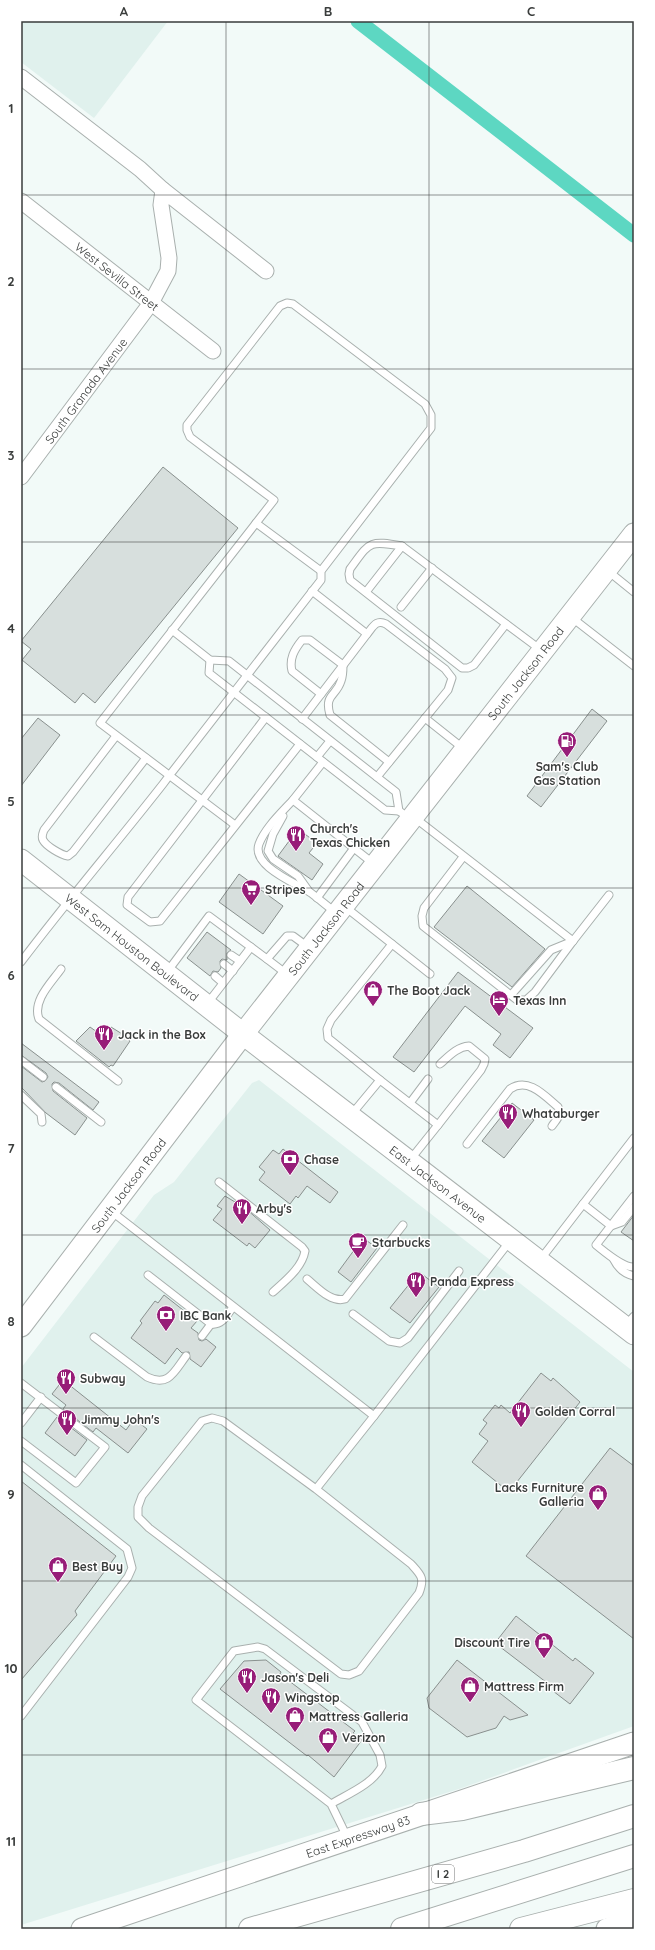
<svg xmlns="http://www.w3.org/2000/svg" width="655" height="1950" viewBox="0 0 655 1950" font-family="Quicksand,sans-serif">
	<rect width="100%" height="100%" fill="#f2faf8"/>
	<g fill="#e0f1ed">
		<path d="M21,21h147l-74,97 -73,-56z"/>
		<path d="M259,1080l375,292v354l-175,63 -438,136v-557l133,-173 20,-13 78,-99z"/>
	</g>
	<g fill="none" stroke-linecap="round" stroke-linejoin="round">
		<path stroke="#5dd7c2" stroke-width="15" d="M358,21l276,214"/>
	</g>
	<g fill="#d7dfdd" stroke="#89908e">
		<path d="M163,467l75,61 -143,175 -12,-10 -8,10 -53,-43 9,-11 -10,-8z"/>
		<path d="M592,709l15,12 -66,86 -14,-11z"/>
		<path d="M38,718l22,17 -39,51v-47z"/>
		<path d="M298,829l19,14 -8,10 14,11 -11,16 -34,-24z"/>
		<path d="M239,874l44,32 -20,28 -44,-32z"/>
		<path d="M467,886l78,63 -33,38 -78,-60z"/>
		<path d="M207,932l24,18 -4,3v7l-5,-1 -2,2 1,7 -3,4 -5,-1 -3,5 -23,-18z"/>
		<path d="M458,972l75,56 -23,30 -17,-13 8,-11 -36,-28 -51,66 -21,-15z"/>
		<path d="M90,1027l14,10 7,-10 16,10 -1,1 4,3 -17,25 -2,-1 -2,2 -33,-26z"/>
		<path d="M21,1043l78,59 -6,8 -34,-27 -5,-1 -2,2 1,7 34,27 -12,17 -29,-22 -25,-26v-21l21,16 3,-1 3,-4 -2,-4 -25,-18z"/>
		<path d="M512,1103l22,17 -30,38 -22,-17z"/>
		<path d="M283,1149l55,43 -8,11 -23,-17 -9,12 -2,-2 -6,8 -31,-24 6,-8 -6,-5 14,-17 6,4z"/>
		<path d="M225,1196l20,12 25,22 -15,18 -6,-5 -2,3 -34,-26 9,-11 -5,-3z"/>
		<path d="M634,1215v26l-13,-9z"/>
		<path d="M363,1238l14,10 -26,34 -13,-10z"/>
		<path d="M419,1272l20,15 -29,36 -20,-15z"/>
		<path d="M164,1295l33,26 -6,7 7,5 1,7 3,1 4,-2 10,8 -15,20 -11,-8 -1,-7 -7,1 -5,-5 -12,16 -34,-26 11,-15 -2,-2 15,-20 3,2z"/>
		<path d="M541,1373l10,8 2,-3 27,24 -71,90 -37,-30 16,-21 -9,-7 8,-11 -4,-3 12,-15 4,3 2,-3 9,8z"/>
		<path d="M63,1380l63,50 8,-11 13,10 -19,24 -32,-25 -3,4 -30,-23 3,-4 -14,-11z"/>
		<path d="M57,1417l30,23 -12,16 -30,-23z"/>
		<path d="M610,1448l24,18v173l-108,-83z"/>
		<path d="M21,1481l95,75 -41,55 2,4 -56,65z"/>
		<path d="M516,1616l57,45 2,-3 19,15 -24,31 -17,-13 2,-2 -60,-46z"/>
		<path d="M266,1660l15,12 -1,2 75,57 -2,2 9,7 -28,37 -26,-22 -1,1 -87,-67 24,-28z"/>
		<path d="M457,1660l71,55 -18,5 -6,-4 -8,12 -29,9 -38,-29 -2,-10z"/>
	</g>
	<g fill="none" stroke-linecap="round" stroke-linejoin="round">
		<defs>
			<g id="lane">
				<path d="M256,523l65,48"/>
				<path d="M402,546c-34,-6 -32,-4 -52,23l-1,5 1,6 112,88h6l6,-3 32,-41"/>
				<path d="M608,571l26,21"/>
				<path d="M366,592l36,-46 139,104"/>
				<path d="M401,607l31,-39"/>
				<path d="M571,617l63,49"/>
				<path d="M172,630l38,30 19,1 167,131 3,19"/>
				<path d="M367,634c6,-7 9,-15 19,-10l59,45 7,9 -4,12 -71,87"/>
				<path d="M210,660l-1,13 176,137 14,1 3,2"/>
				<path d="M321,694l-29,-23c-3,-12 2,-21 10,-31h8l33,25c0,5 0,11 -2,16 -5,16 -17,13 -11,34l59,47"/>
				<path d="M266,717l-138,180 -1,8 23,17 10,-1 140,-177"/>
				<path d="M425,718l39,31"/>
				<path d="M302,719l65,-85 -55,-43"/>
				<path d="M116,736l-72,94c-1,3 -3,6 -1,10 3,6 18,15 25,16l5,-4 73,-94"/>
				<path d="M317,757l13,-16"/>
				<path d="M323,762l-30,38 81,64"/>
				<path d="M293,800c-12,13 -28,28 -34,44 -8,22 37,39 52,49 8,6 16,13 24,19"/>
				<path d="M283,816l-10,18 -5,17 5,8 25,17 10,14"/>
				<path d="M415,818l158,123 36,-46"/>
				<path d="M463,857l-39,51 -2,8 1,10 94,74h9l9,-8 38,-51"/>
				<path d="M317,898l37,-50"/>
				<path d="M344,906l86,68"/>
				<path d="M231,955l9,6"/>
				<path d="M267,959l21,16"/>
				<path d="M21,962c46,-61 95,-118 142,-178l6,-8 152,-196v-9l110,-143v-13l-6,-11 -132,-100 -6,-1 -7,3 -93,119v5l3,7 84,63 -174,223c45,34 90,68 135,102"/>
				<path d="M224,964l9,7"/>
				<path d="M61,969c-10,14 -29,32 -22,50l79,62"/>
				<path d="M167,972l42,-56 58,43 20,-23h6l15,11"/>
				<path d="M215,976l8,7"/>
				<path d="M511,995l40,-45 22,-9"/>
				<path d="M207,1004l44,-57"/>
				<path d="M21,1060l22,17"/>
				<path d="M380,1080l58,45 -28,35"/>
				<path d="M56,1087l45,35"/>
				<path d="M21,1095l20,19 1,8"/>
				<path d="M410,1103l18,-24"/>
				<path d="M351,1115l29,-35 -52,-42 -1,-9 4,-9 61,-76"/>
				<path d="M438,1125l43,-55 3,-6 1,-5 -16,-13c-12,1 -20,10 -29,18"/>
				<path d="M467,1144l43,-55c18,-12 34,6 48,18 4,8 -1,12 -6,19"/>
				<path d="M219,1182l83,65 3,4c-3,17 -20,30 -32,41"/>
				<path d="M634,1196l-38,49c9,7 27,23 38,22"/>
				<path d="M583,1204l28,22 11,-4 12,-15"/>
				<path d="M111,1211l263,205 136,-175"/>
				<path d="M540,1260l94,-122"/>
				<path d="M614,1260c4,8 11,14 20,16"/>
				<path d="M148,1275l63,49c11,2 16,-9 22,-17"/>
				<path d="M307,1279c10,8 24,24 38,20l58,-74"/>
				<path d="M353,1314l36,27 11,2 8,-5 51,-67"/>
				<path d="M625,1326l9,-10"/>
				<path d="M202,1336l9,-12"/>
				<path d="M94,1337l53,40c22,10 27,-5 39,-21"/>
				<path d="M21,1383l84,64 -29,36 -55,-42"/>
				<path d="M21,1423l20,-26"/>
				<path d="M21,1465l106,84 5,19 -4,9 -107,139"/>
				<path d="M316,1489l95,75c10,11 14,14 8,29l-60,78 -10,4 -8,-1 -192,-146 -11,-11v-10l4,-11 60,-75 10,-3 11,3 93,68 58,-73"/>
				<path d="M331,1804c17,-10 42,-20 51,-38l-2,-11 -18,-33 -97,-73 -7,-2 -24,4 -38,49 135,104 16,33"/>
			</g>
			<g id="street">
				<path d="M21,77l119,92 23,21"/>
				<path id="s1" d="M21,201l192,150"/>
				<path id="s2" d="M21,477l130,-174 17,-32 1,-13 -8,-53 2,-15 103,81"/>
			</g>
			<g id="secondary">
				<path id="s3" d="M21,860l222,174 391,300"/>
				<path id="s4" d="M21,1326l222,-292 391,-500"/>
				<path id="s5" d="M82,1929l552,-186"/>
				<path d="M607,1929l27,-9"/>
			</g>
			<g id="highway">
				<path d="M421,1814l41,-5 172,-41"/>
				<path d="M250,1929l274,-78 110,-35"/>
				<path d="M402,1929l232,-73"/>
				<path d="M521,1929l113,-29"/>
			</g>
		</defs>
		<use href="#lane" stroke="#a9b0ae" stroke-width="9"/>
		<use href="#street" stroke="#a9b0ae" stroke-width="17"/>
		<use href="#secondary" stroke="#a9b0ae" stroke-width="23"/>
		<use href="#highway" stroke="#a9b0ae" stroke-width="24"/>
		<use href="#lane" stroke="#fff" stroke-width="7"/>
		<use href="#street" stroke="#fff" stroke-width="15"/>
		<use href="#secondary" stroke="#fff" stroke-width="21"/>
		<use href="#highway" stroke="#fff" stroke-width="22"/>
	</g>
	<path fill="none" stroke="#3a3d3c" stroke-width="1" stroke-opacity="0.55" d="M226,21v1908M429,21v1908M21,195h613M21,369h613M21,542h613M21,715h613M21,888h613M21,1062h613M21,1235h613M21,1408h613M21,1581h613M21,1755h613"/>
	<defs>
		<symbol id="fuel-pin" viewBox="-11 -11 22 30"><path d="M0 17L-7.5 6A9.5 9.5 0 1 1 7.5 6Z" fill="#971d78" stroke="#fff"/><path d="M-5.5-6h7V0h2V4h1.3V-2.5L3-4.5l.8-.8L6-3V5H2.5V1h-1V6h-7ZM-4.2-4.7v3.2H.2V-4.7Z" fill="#fff"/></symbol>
		<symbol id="restaurant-pin" viewBox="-11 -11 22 30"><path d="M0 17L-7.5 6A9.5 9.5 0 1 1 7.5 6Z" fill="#971d78" stroke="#fff"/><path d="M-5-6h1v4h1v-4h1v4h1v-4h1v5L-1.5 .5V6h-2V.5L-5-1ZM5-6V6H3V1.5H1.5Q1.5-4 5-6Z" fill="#fff"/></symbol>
		<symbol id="supermarket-pin" viewBox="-11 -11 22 30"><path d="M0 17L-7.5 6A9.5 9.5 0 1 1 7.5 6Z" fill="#971d78" stroke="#fff"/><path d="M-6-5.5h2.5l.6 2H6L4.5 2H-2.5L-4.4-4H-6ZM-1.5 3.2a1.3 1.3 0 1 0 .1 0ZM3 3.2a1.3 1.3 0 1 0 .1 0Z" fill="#fff"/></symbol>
		<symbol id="shop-pin" viewBox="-11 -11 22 30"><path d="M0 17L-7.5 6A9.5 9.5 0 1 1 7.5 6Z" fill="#971d78" stroke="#fff"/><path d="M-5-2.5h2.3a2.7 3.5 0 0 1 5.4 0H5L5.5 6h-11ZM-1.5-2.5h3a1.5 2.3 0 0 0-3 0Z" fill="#fff"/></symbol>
		<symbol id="hotel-pin" viewBox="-11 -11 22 30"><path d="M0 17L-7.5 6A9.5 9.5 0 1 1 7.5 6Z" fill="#971d78" stroke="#fff"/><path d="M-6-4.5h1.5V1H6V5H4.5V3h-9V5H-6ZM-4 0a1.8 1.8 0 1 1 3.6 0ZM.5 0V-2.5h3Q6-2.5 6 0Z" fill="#fff"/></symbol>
		<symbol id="bank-pin" viewBox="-11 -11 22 30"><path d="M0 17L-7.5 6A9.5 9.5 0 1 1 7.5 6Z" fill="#971d78" stroke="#fff"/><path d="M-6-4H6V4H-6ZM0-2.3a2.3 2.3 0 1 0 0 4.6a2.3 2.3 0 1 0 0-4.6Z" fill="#fff"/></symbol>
		<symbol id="cafe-pin" viewBox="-11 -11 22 30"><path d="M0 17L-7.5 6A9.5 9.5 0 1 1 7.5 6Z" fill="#971d78" stroke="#fff"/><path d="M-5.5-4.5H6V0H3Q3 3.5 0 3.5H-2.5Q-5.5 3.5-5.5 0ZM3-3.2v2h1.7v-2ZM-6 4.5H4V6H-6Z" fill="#fff"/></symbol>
	</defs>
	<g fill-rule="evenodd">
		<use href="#fuel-pin" x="556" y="730" width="22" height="30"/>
		<use href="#restaurant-pin" x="285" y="824" width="22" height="30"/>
		<use href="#supermarket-pin" x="240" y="878" width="22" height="30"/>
		<use href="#shop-pin" x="362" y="979" width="22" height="30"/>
		<use href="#hotel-pin" x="488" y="989" width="22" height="30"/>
		<use href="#restaurant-pin" x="93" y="1023" width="22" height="30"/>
		<use href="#restaurant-pin" x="497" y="1102" width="22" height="30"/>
		<use href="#bank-pin" x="279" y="1148" width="22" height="30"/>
		<use href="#restaurant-pin" x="231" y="1197" width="22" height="30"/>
		<use href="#cafe-pin" x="347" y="1231" width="22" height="30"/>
		<use href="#restaurant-pin" x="405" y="1270" width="22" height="30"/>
		<use href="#bank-pin" x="155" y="1304" width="22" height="30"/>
		<use href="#restaurant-pin" x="55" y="1367" width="22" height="30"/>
		<use href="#restaurant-pin" x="510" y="1400" width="22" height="30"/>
		<use href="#restaurant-pin" x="56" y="1408" width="22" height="30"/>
		<use href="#shop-pin" x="587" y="1483" width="22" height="30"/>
		<use href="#shop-pin" x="47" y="1555" width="22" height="30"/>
		<use href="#shop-pin" x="533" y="1631" width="22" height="30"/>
		<use href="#restaurant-pin" x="236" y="1666" width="22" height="30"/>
		<use href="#shop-pin" x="459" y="1675" width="22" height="30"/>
		<use href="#restaurant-pin" x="260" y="1686" width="22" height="30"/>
		<use href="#shop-pin" x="284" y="1705" width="22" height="30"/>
		<use href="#shop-pin" x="317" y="1726" width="22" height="30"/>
	</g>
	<g text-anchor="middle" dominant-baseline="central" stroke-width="3" stroke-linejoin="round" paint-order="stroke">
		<rect fill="#fff" stroke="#757776" stroke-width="1" x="432" y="1865" width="22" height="18" rx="3"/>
		<g font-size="11" font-weight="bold" fill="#3a3d3c">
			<text x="443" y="1874">I 2</text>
		</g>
		<g font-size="12" fill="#3a3d3c" stroke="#fff">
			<text stroke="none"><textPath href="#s1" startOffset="122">West Sevilla Street</textPath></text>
			<text stroke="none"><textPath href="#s2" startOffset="108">South Granada Avenue</textPath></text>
			<text stroke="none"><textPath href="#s4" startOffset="825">South Jackson Road</textPath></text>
			<text stroke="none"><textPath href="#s4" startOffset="501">South Jackson Road</textPath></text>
			<text stroke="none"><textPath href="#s3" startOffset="141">West Sam Houston Boulevard</textPath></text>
			<text stroke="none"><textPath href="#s3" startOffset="528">East Jackson Avenue</textPath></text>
			<text stroke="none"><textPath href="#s4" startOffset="177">South Jackson Road</textPath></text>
			<text stroke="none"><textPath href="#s5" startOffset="291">East Expressway 83</textPath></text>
		</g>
		<g font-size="12" font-weight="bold" fill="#3a3d3c" stroke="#fff" text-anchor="start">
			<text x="567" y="766" text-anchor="middle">Sam's Club<tspan x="567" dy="14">Gas Station</tspan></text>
			<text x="310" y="828">Church's<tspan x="310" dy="14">Texas Chicken</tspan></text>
			<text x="265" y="889">Stripes</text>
			<text x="387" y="990">The Boot Jack</text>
			<text x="513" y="1000">Texas Inn</text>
			<text x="118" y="1034">Jack in the Box</text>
			<text x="522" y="1113">Whataburger</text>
			<text x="304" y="1159">Chase</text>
			<text x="256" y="1208">Arby's</text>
			<text x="372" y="1242">Starbucks</text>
			<text x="430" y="1281">Panda Express</text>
			<text x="180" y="1315">IBC Bank</text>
			<text x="80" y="1378">Subway</text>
			<text x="535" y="1411">Golden Corral</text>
			<text x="81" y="1419">Jimmy John's</text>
			<text x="584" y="1487" text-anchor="end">Lacks Furniture<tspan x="584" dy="14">Galleria</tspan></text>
			<text x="72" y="1566">Best Buy</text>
			<text x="530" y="1642" text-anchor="end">Discount Tire</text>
			<text x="261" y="1677">Jason's Deli</text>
			<text x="484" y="1686">Mattress Firm</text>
			<text x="285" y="1697">Wingstop</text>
			<text x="309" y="1716">Mattress Galleria</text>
			<text x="342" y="1737">Verizon</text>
		</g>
	</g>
	<rect width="655" height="1950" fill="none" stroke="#ffffff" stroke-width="44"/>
	<rect x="22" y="22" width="611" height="1906" fill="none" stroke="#3a3d3c" stroke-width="1.5"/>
	<g font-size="13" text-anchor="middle" font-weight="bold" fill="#3a3d3c">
		<text x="124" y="16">A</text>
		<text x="328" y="16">B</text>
		<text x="531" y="16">C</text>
		<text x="11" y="113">1</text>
		<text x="11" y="286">2</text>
		<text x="11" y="460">3</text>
		<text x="11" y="633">4</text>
		<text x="11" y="806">5</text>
		<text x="11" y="980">6</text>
		<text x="11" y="1153">7</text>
		<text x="11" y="1326">8</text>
		<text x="11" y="1499">9</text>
		<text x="11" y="1673">10</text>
		<text x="11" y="1846">11</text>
	</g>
</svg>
